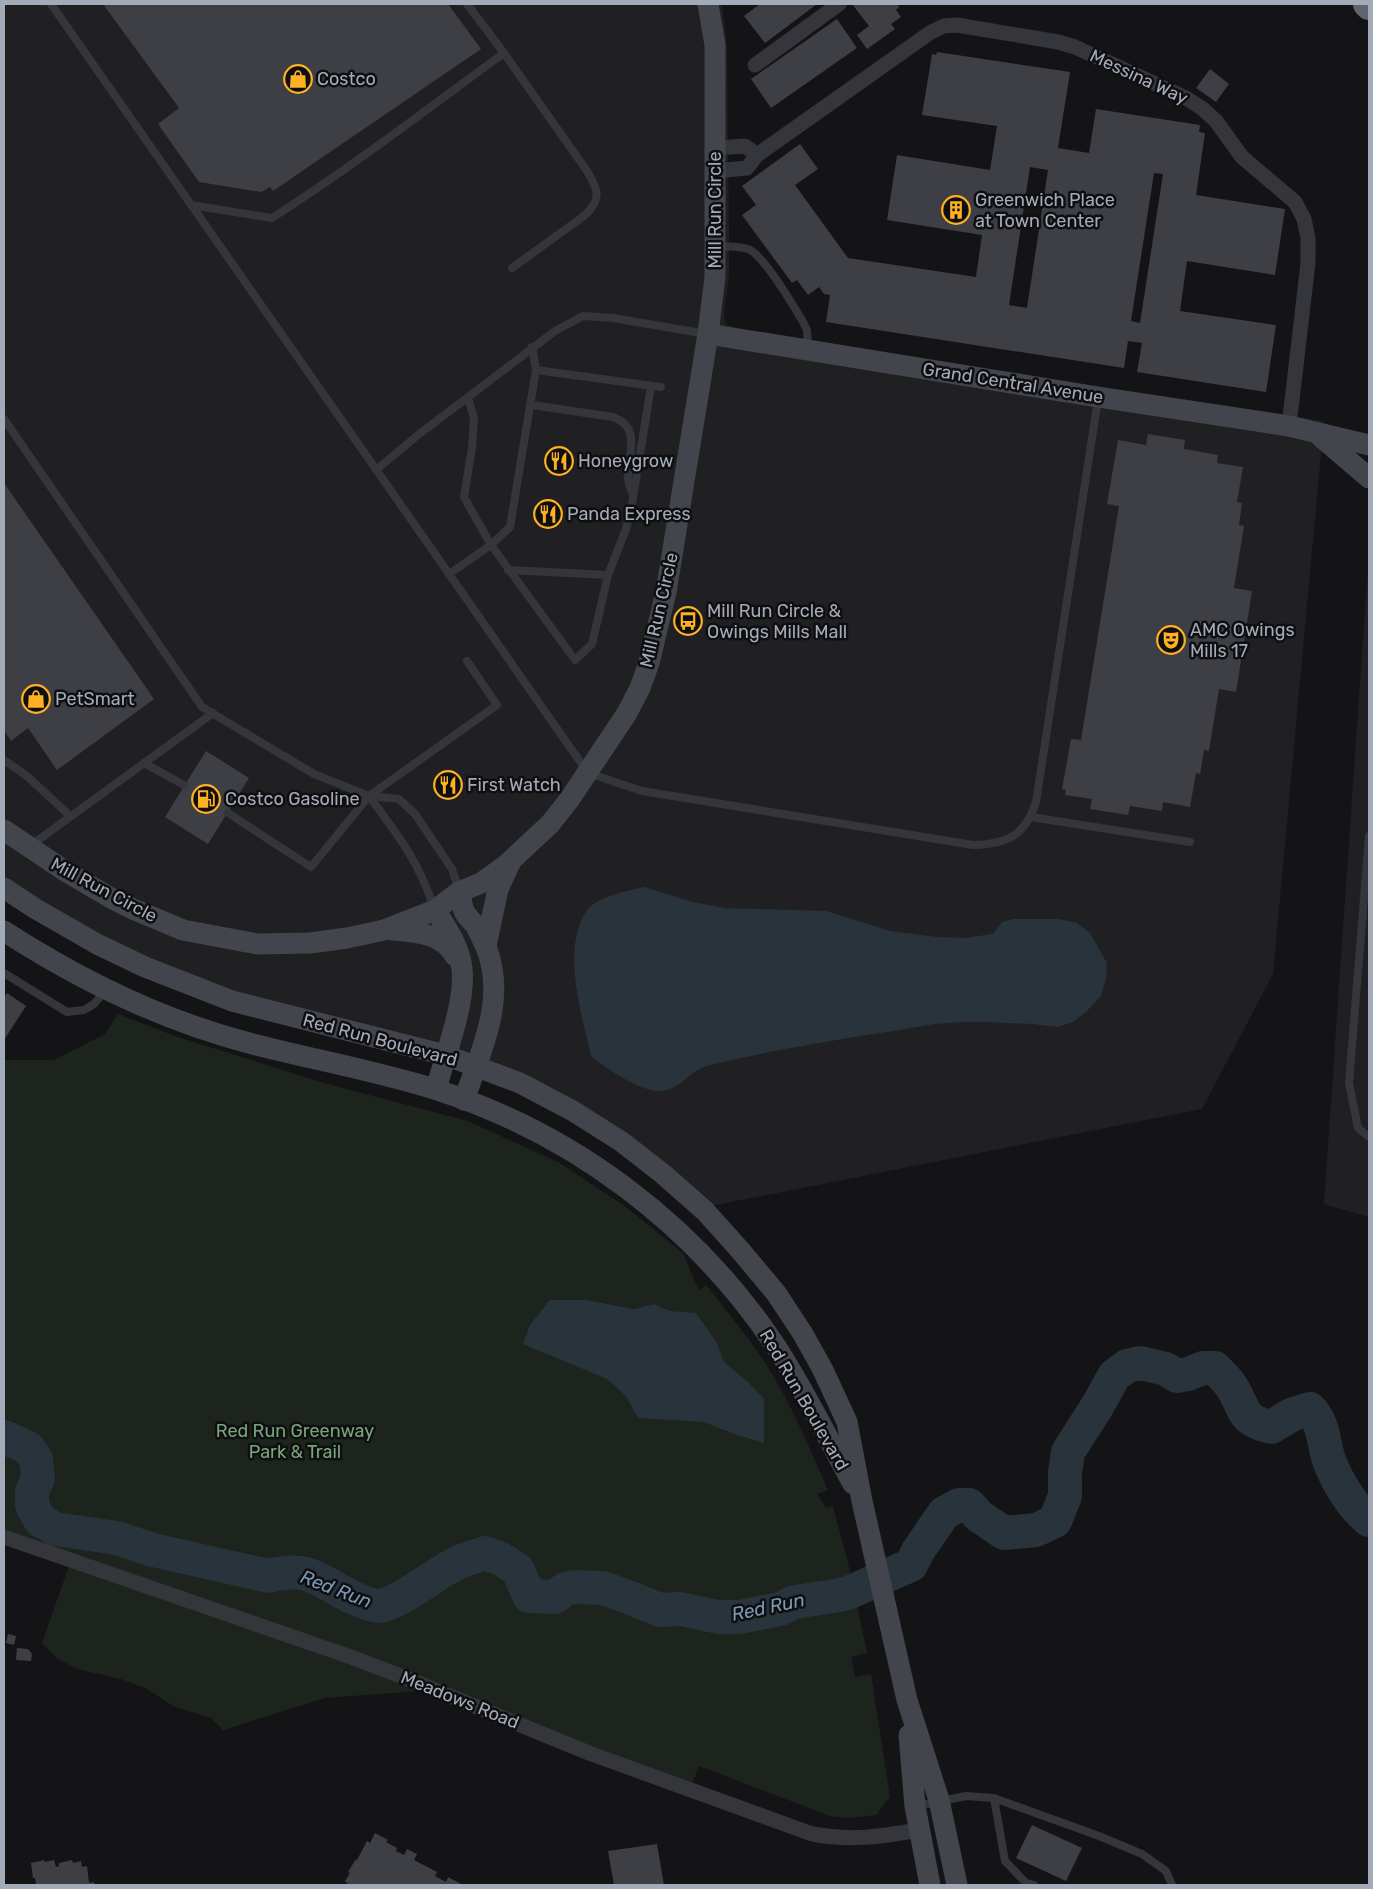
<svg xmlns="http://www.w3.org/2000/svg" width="1373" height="1889" viewBox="0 0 1373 1889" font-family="Rubik,sans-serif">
	<rect width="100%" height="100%" fill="#141416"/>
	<g fill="#202023">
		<path d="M4,4h718l5,42 2,182v47l-5,40 2,9 19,8 579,89 -51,553 -71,135 -491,97 -134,-100 -319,-104 -133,-52 -92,-54 -29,-19z"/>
		<path d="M1369,553v664l-45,-13z"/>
	</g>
	<path fill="#1c241d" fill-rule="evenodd" d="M118,1014l60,23 146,46 144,38 90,41 68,45 57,46 16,38 7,-6c20,25 40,49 58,76 26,40 45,85 64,129l-11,4 9,14 7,-2 17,65 17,82 -16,4 4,20 16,-3 19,123 -14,18 -28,3 -18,-2 -131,-50 -7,17 -272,-92 -95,7 -102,32 -12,-12 -36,-11 -30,-19 -24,-9 -44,-10 -19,-10 -16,-16 27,-77 -65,-23v-483h50l51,-26zM587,1300l47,9 20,-5 16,7h6l-132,-4z"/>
	<g fill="#29333b">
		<path d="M645,887l47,15 33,6 101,3 64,20 47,6 27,1 29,-4 9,-12 12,-3h45l18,4 13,10 17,30 -1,16 -5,17 -15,16 -13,10 -15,5 -25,-3 -48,-2h-24l-26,2c-76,13 -153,23 -228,42 -17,4 -27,24 -46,25 -18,2 -56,-23 -70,-35 -9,-41 -31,-109 -3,-147 9,-12 42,-19 57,-22z"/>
		<path d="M550,1300h37l47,9 20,-5 16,7 26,2 21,30 7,19 26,22 14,15v44l-30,-9 -30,-12 -66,-4 -12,-22 -19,-17 -84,-35 7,-19z"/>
	</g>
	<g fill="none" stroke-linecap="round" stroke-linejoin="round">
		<path stroke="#29333b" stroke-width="34" d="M4,1437l24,11 8,11 2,19 -6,14v13l8,15 15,9 62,9 36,12 116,26c47,-12 53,10 92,25 5,2 13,5 18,5 17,-1 57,-32 74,-41 9,-5 21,-8 32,-12l16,6 17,11 11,26 26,1 10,-8 10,-2 28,1 25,9 32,13 21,-1 37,8h21l41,-8 15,-7 39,-6 14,-3 63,-28 7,-14 26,-38 15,-8h10l10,11 25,17 32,-3 19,-9 10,-25v-23l3,-21 30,-47 16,-29 13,-10 13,-3 26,6 11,7 11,-2 15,-6h12c5,6 12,11 16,18 15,22 8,34 40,41l22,-13 17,-5c15,15 13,36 20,54 9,22 21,42 39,57"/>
	</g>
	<g fill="#3e3f44" fill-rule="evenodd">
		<path d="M103,4h345l33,45 -208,142 -3,-4 -9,5 -62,-10 -41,-58 21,-16z"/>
		<path d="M760,4h57l-52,39 -21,-27z"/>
		<path d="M852,4h45l2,3 -3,3 5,7 -10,7 4,5 -28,20 -10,-14 12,-9z"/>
		<path d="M837,19l20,29 -86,60 -20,-29z"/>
		<path d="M937,52l133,20 -12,76 31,5 7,-44 104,16 -1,7 6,1 -9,62 89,14 -10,66 -88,-14 -7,50 96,14 -10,67 -129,-20 5,-29 -14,-2 -4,27 -298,-46 4,-27 -6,-1 -5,-7 -11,8 -11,-15 -5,3 -50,-68 14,-10 -14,-19 58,-42 18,25 -23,16 53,73 128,19 6,-42 -95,-15 10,-65 93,15 7,-44 -75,-11 10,-61 4,1zM1030,167l18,3 -21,138 -18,-3zM1154,173l9,1 -23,149 -9,-2z"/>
		<path d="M1210,69l19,15 -13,18 -20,-14z"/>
		<path d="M1148,434l37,6 -1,9 34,6 -1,8 26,4 -6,35 5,1 -3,22 5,1 -10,62 18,3 -16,101 -17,-3 -10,62 -5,-1 -4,24 -4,-1 -6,34 -27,-5 -1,9 -32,-5 -2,9 -38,-6 2,-10 -27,-4 1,-5 -4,-1 9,-50 10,1 38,-234 -12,-2 11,-64 28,5z"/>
		<path d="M4,483l150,216 -97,71 -29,-42 -17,13 -7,-11z"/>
		<path d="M206,751l43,27 -41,66 -43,-27z"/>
		<path d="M7,993l19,13 -22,34v-43z"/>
		<path d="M8,1634l8,2 -2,9 -8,-2z"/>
		<path d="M17,1648l11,1 4,5 -1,7 -15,-1z"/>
		<path d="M1032,1825l50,23 -16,33 -50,-23z"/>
		<path d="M375,1833l13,7 -2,2 11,6 -1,3 8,4 3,-6 10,5 -3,6 23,12 -2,4 11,6 2,-5 15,8h-114l-4,-4 5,-8 -2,-1 8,-13 1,1 10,-19 3,2z"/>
		<path d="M657,1844l7,41h-50l-6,-34z"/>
		<path d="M44,1860l1,2 9,-2 2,7 3,-1v-3l13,-3 1,3 8,-2 1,6 5,-1 2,17 5,-1 1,3h-63l4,-1 -1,-6h-2l-2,-15z"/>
	</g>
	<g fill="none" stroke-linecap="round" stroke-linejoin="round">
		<g stroke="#35363c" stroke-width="8">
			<path d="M51,4l537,769 54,18 331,54c34,-1 52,-9 63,-43l62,-403"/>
			<path d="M504,53l83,118c12,20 15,28 -3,45l-72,52"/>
			<path d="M191,205l81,13c80,-51 155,-109 232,-165l-37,-49"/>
			<path d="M717,246c10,1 22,0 31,3 16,6 44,55 54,71l5,10 1,19"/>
			<path d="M536,370l125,17"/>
			<path d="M468,398l6,20 -2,30 -8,49 27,48 84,115 17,-16 16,-69 -100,-5"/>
			<path d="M532,405l81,12c29,11 15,36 15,59 -1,6 3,13 5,19"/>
			<path d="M4,419l198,288 112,67 55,22 30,3 16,15 37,55 7,22"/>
			<path d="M376,470l42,-35 137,-104 28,-15 30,2 94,16"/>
			<path d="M449,574l42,-29 19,-18 26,-157 -4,-23"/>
			<path d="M608,575l18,-46 6,-25 19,-118"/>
			<path d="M4,760l23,16 43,40"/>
			<path d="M144,763l40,22"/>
			<path d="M369,796c29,39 50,66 65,112"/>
			<path d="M228,813l83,54 58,-71 128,-91 -30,-44"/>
			<path d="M1031,817l159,25"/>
			<path d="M1369,836l-20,247 9,45 11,9"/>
			<path d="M30,846l183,-133"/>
			<path d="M4,973l63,39 17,-2 10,-6 12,-14"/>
			<path d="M994,1798l11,63 21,22 8,2"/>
			<path d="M917,1806l49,-10 28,2 105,38 43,18 24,17 6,14"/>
		</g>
		<g stroke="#35363c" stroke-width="15">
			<path d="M755,65l84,-61"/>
			<path d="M757,155l174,-123 13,-6 13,-1 101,17 17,5 111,51 17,11 13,12 26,36 53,45 9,17 4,19v25l-19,163"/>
			<path d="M715,171l32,-3 10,-13 -12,-9 -30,2"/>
			<path d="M4,1537l347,120 55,21 183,75 223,81c39,7 67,3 106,-4"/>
		</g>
		<g stroke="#42454c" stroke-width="21">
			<path d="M708,334l390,63 191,29 80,19"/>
			<path d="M1321,437l48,41"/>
			<path d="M4,830l61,41 46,27 22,11 50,21 74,14 53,-1 37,-5 37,-8 51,-20 24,-18 22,-9 25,-18 44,-41 19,-24 58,-87 13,-25 9,-25 17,-71 42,-258 7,-57v-232l-7,-41"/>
			<path d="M4,888l32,21 61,35 48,23 87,34 213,54 75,28 53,28 49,31 41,32 42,37 35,39 36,43 27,41 20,36 24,52 15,79 45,199 32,100 18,85"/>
			<path d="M459,892c2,6 3,13 5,19 3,6 8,10 12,15 3,7 7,14 10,21 21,52 -5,104 -22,153"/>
			<path d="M435,910c11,17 25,37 27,59 4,33 -17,87 -26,120"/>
			<path d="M392,930c24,2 50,3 63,26"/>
			<path d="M4,931c76,49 157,89 245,112 61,16 124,27 185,46 139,44 260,135 341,256 29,44 52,92 78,139"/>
			<path d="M486,946l12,-57 12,-26"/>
			<path d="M909,1735l6,71 15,79"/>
		</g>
		<path stroke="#60646d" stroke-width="28" d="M1367,4l2,2"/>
	</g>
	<defs>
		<symbol id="shop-ring" viewBox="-11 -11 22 22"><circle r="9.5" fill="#0f0f11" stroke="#ffb123" stroke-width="1.5"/><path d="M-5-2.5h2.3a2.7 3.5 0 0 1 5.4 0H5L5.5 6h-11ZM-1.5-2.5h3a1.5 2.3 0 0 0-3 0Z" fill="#ffb123"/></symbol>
		<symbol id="building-ring" viewBox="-11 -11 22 22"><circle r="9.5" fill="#0f0f11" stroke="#ffb123" stroke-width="1.5"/><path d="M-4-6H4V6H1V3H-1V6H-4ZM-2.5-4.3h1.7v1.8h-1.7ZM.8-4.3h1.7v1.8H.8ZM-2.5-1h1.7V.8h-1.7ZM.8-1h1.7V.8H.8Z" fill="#ffb123"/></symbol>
		<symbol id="restaurant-ring" viewBox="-11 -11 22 22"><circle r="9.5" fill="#0f0f11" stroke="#ffb123" stroke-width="1.5"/><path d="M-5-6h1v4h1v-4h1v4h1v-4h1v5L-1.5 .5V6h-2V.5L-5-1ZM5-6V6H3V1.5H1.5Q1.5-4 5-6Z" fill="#ffb123"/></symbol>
		<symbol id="bus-ring" viewBox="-11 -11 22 22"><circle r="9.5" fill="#0f0f11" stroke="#ffb123" stroke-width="1.5"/><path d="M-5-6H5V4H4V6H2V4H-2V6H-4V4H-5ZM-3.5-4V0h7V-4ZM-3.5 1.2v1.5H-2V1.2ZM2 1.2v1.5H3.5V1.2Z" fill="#ffb123"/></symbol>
		<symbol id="theatre-ring" viewBox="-11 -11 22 22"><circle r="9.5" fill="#0f0f11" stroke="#ffb123" stroke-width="1.5"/><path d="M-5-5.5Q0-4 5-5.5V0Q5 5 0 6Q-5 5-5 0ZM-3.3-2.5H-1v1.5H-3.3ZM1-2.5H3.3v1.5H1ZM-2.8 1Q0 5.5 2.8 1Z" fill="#ffb123"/></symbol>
		<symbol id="fuel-ring" viewBox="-11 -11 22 22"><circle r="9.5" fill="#0f0f11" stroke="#ffb123" stroke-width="1.5"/><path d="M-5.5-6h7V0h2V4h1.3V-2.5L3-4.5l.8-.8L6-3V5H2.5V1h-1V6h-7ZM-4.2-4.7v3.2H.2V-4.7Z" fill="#ffb123"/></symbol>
	</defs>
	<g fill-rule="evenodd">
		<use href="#shop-ring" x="282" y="63" width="32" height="32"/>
		<use href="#building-ring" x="940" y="194" width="32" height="32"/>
		<use href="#restaurant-ring" x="543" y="445" width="32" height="32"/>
		<use href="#restaurant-ring" x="532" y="498" width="32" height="32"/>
		<use href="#bus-ring" x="672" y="605" width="32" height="32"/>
		<use href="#theatre-ring" x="1155" y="624" width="32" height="32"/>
		<use href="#shop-ring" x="20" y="683" width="32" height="32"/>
		<use href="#restaurant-ring" x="432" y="769" width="32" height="32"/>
		<use href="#fuel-ring" x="190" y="783" width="32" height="32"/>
	</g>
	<g text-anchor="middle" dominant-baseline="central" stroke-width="5" stroke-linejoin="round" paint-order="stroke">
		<g font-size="18" fill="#a4abb8" stroke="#0f0f11">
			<text transform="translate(1139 77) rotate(25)">Messina Way</text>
			<text transform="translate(715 210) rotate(-90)">Mill Run Circle</text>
			<text transform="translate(1013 383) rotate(9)">Grand Central Avenue</text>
			<text transform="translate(659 610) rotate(-77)">Mill Run Circle</text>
			<text transform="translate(104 890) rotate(28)">Mill Run Circle</text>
			<text transform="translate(380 1040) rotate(15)">Red Run Boulevard</text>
			<text transform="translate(804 1400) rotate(60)">Red Run Boulevard</text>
			<text transform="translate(460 1700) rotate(22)">Meadows Road</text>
		</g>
		<g font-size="18" fill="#a4abb8" stroke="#0f0f11" text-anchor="start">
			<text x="317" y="79">Costco</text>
			<text x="975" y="200">Greenwich Place<tspan x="975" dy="21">at Town Center</tspan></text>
			<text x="578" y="461">Honeygrow</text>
			<text x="567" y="514">Panda Express</text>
			<text x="707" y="611">Mill Run Circle &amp;<tspan x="707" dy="21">Owings Mills Mall</tspan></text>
			<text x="1190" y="630">AMC Owings<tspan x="1190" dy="21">Mills 17</tspan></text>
			<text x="55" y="699">PetSmart</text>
			<text x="467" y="785">First Watch</text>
			<text x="225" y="799">Costco Gasoline</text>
		</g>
		<g font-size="18" fill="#79a57b" stroke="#0f0f11">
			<text x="295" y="1431">Red Run Greenway<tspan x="295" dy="21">Park &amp; Trail</tspan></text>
		</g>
		<g font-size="19" font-style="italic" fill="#789ab7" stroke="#0f0f11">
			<text transform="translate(336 1589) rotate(21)">Red Run</text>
			<text transform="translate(768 1607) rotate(-12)">Red Run</text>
		</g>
	</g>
	<rect width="1373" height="1889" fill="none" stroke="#a4abb8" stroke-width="10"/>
</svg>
